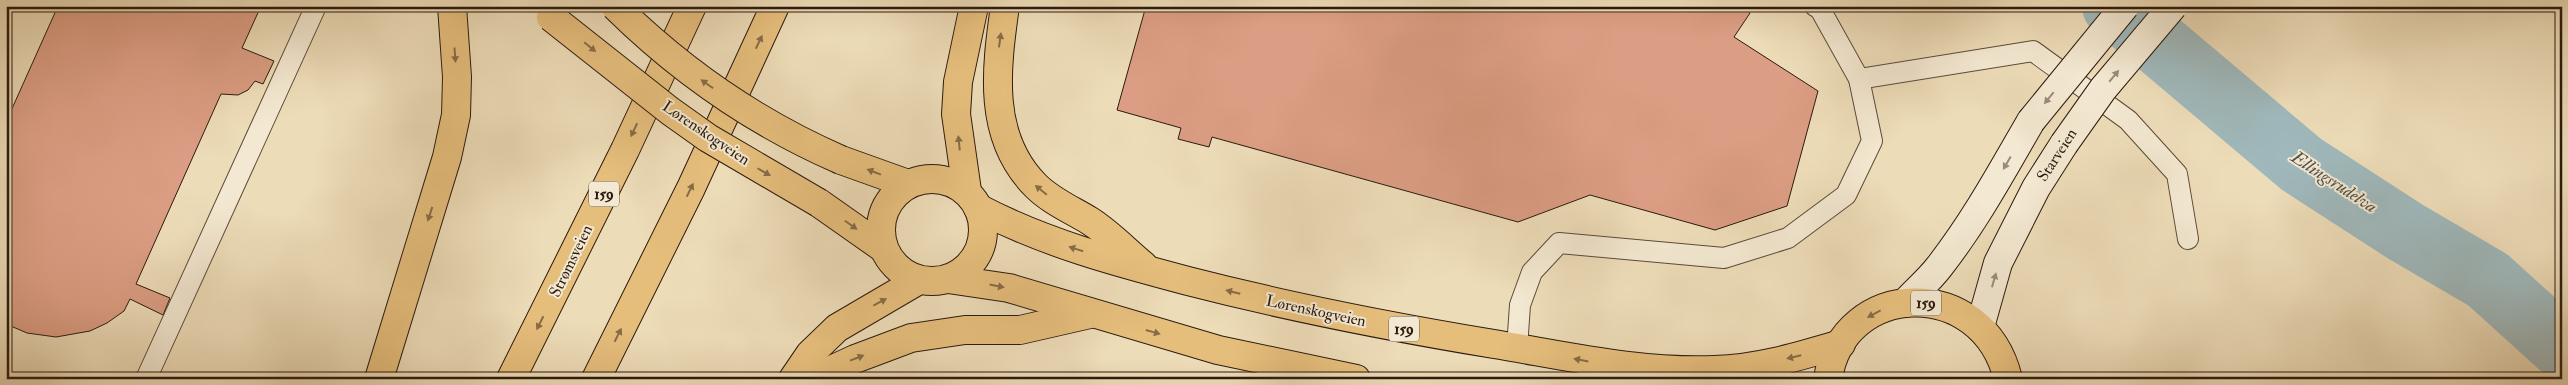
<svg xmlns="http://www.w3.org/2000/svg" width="2568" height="385" viewBox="0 0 2568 385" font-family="'IM FELL Double Pica',serif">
	<rect width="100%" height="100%" fill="#eddcb8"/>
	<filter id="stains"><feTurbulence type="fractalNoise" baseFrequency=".004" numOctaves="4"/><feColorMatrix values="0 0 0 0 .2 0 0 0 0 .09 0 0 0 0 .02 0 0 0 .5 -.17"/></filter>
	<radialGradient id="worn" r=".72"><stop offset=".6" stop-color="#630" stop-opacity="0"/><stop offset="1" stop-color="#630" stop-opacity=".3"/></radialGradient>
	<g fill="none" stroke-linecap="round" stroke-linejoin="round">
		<path stroke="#9fb8bb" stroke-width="64" d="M2114,6l187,158 105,68 82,48 74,67"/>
	</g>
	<g fill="#db9d83" stroke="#2b1a0f">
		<path d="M58,6h203l-19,42 32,13 -11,23 -8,-3 -7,9 -10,5 -17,-1 -85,190 34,14 -7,17 -33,-16 -6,12 -17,12 -17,8 -34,6 -29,-4 -21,-9v-202z"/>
		<path d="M1146,6h595l9,7 -16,24 84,54 -31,115 -72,24 -125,-35 -72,27 -306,-85 -3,10 -31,-8 3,-11 -64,-18z"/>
	</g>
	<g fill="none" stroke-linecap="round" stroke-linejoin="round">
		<defs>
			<g id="lane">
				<path d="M1859,79l174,-28 95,69 49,54 11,65"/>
				<path d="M1517,348l3,-43 12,-33 27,-29 165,15 64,-20 58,-43 26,-54 -13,-62 -39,-70 -5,-3"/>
				<path d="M146,379l170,-373"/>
			</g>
			<g id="secondary">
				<path d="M1905,303c11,-12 24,-23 34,-36 36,-46 63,-96 92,-146"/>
				<path d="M1980,327l18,-64 38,-75 28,-44"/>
			</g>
			<g id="highway">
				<path d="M1005,6c-9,63 -18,131 31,180 15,15 36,24 54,35 19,12 36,30 53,44"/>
				<path d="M841,160l67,24"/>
				<circle cx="932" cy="230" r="51"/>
				<path d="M967,191l-11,-77 2,-32 16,-76"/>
				<path d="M819,203l64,45"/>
				<path d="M978,208c67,35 138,54 210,73 101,26 203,46 306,63 73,12 146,29 221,26 43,-1 85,-14 126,-26"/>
				<path d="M948,279l61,9 209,62 138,29"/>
				<path d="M379,379l68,-222 9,-42 1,-38 -5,-71"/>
				<path d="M511,379l114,-229 67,-144"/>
				<path d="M596,379l95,-191 84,-182"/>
				<path d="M793,379l17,-25 27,-26 82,-48"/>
				<path d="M812,379l43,-20 56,-21 54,-8h55l70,-16"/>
				<path d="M1828,379c14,-99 155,-105 180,0"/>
			</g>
		</defs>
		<use href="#lane" stroke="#5c4a39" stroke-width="22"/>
		<use href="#secondary" stroke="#2b1a0f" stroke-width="30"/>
		<use href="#highway" stroke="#2b1a0f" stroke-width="30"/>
		<use href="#lane" stroke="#f3e8d1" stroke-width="20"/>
		<use href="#secondary" stroke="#f3e8d1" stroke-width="28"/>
		<use href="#highway" stroke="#e6be7c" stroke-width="28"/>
		<defs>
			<g id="secondary-bridge">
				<path d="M2031,121l94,-115"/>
				<path d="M2064,144l39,-55 70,-83"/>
			</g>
			<g id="highway-bridge">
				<path d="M615,6c66,65 141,117 226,154"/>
				<path d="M551,17l119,94 38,27 111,65"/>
			</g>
		</defs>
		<use href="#secondary-bridge" stroke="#2b1a0f" stroke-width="30" stroke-linecap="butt"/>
		<use href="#highway-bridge" stroke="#2b1a0f" stroke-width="30" stroke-linecap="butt"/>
		<use href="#secondary-bridge" stroke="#f3e8d1" stroke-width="28"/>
		<use href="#highway-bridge" stroke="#e6be7c" stroke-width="28"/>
	</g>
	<defs><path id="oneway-solid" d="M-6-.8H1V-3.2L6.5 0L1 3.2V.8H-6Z" transform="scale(1.25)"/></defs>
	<g fill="#886c46">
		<use href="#oneway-solid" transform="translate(1000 40) rotate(-82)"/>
		<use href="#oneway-solid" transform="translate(759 42) rotate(-65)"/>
		<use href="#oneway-solid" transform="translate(590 47) rotate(39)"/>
		<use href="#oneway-solid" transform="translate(455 55) rotate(86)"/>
		<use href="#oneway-solid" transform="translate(707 84) rotate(-145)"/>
		<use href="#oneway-solid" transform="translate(634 130) rotate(115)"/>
		<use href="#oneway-solid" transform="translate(959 143) rotate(-96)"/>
		<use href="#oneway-solid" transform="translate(764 172) rotate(30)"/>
		<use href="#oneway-solid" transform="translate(874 172) rotate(-159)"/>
		<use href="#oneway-solid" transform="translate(690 190) rotate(-64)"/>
		<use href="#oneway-solid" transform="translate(1041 190) rotate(-141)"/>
		<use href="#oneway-solid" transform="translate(430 214) rotate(108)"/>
		<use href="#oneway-solid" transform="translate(851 225) rotate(35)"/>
		<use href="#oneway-solid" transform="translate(1076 249) rotate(-163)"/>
		<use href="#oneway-solid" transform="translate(997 286) rotate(11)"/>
		<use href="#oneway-solid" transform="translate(1233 292) rotate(-166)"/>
		<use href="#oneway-solid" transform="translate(880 302) rotate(-28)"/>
		<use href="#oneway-solid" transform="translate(1874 314) rotate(152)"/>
		<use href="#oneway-solid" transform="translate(540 323) rotate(117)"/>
		<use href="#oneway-solid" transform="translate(1153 332) rotate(16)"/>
		<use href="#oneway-solid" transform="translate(618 335) rotate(-63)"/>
		<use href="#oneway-solid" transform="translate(1794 357) rotate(167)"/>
		<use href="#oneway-solid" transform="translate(857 358) rotate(-21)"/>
		<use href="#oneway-solid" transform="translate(1581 360) rotate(-169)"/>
	</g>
	<g fill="#998b7a">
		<use href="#oneway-solid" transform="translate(2114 76) rotate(-50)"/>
		<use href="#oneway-solid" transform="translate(2049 98) rotate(129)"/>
		<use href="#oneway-solid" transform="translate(2007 163) rotate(120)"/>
		<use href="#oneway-solid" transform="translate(1994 280) rotate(-74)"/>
	</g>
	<g text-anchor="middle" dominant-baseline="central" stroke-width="4" stroke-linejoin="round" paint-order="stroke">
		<g fill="#f3e8d1" stroke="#675849" stroke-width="1">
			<rect x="589" y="181.5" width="30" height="25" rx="4"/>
			<rect x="1911" y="290.5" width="30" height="25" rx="4"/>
			<rect x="1389" y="316.5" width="30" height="25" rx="4"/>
		</g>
		<g font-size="15" font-weight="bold" fill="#2b1a0f">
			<text x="604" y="194">159</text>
			<text x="1926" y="303">159</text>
			<text x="1404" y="329">159</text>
		</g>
		<g font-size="16" fill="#2b1a0f" stroke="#f3e8d1">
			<text transform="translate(706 133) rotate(34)">Lørenskogveien</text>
			<text transform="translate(2057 155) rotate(-57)">Starveien</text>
			<text transform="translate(571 261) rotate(-64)">Strømsveien</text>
			<text transform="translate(1316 311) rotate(12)">Lørenskogveien</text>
		</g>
		<g font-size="18" font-style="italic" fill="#54514b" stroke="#f3e8d1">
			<text transform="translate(2334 182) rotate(33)">Ellingsrudelva</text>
		</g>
	</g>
	<rect width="2568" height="385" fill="none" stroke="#eddcb8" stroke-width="25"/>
	<rect x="8" y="8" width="2553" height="370" fill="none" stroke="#2b1a0f" stroke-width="2.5"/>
	<rect x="12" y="12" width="2543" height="360" fill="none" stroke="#2b1a0f"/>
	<rect width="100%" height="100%" filter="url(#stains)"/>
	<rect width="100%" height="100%" fill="url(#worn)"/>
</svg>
